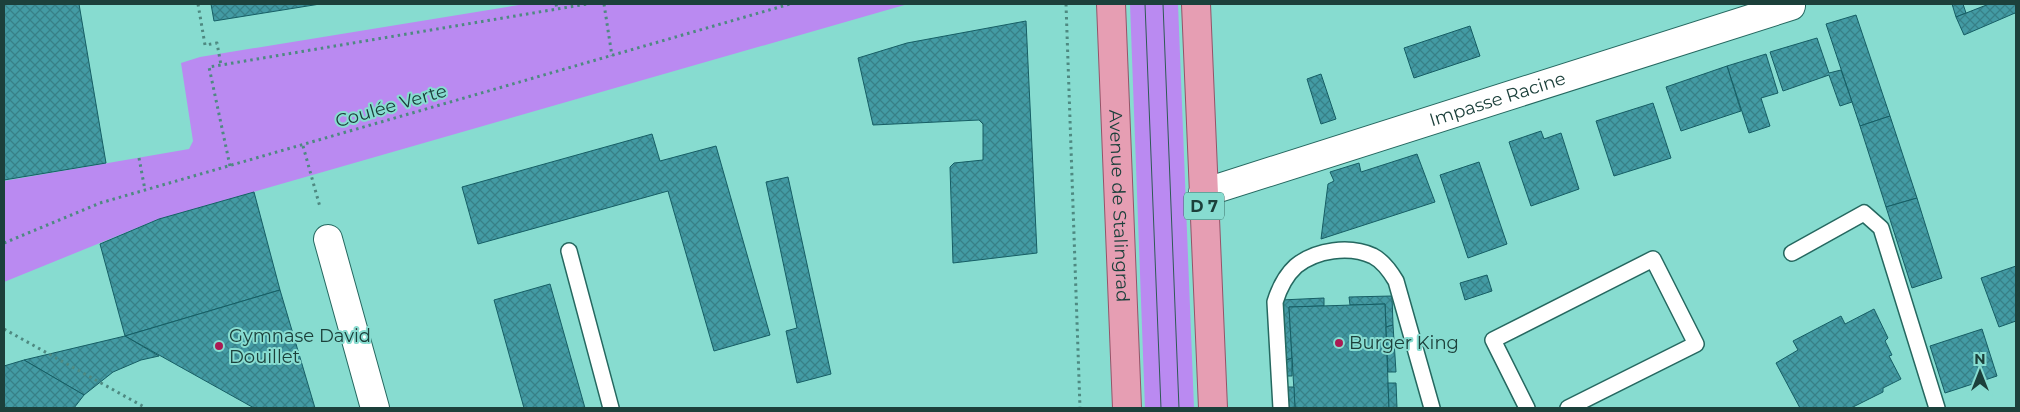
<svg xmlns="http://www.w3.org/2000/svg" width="2020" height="412" viewBox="0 0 2020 412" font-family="Montserrat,sans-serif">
	<defs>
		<pattern id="building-cross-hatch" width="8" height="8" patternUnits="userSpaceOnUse" patternTransform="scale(1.25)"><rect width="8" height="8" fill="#439ba4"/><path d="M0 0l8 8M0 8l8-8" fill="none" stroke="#378087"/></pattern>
	</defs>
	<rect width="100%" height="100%" fill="#87dcd0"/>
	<g fill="#ba8af1">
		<path d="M525,4h383l-749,215 -155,63v-101l185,-32 4,-8 -12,-78 19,-6z"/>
		<path d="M1130,4h48l16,404h-49z"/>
	</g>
	<g fill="url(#building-cross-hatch)" stroke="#165e65">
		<path d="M4,4h75l27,159 -102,17z"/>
		<path d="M211,4h109l-106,17z"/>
		<path d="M1952,4h11l3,9 -10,4z"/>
		<path d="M1989,4h27v11l-1,-2 -51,22 -8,-18z"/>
		<path d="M1856,15l34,101 -30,10 -34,-102z"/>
		<path d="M1026,21l11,232 -84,10 -3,-96 4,-4 29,-3v-36l-4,-4 -106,5 -15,-67 49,-15z"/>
		<path d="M1470,26l10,30 -66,22 -10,-30z"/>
		<path d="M1817,38l12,35 12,-3 11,32 -12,4 -11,-31 -46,16 -13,-39z"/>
		<path d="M1766,54l12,39 -17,5 9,28 -21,7 -22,-67z"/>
		<path d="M1727,66l14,45 -60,20 -15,-44z"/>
		<path d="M1321,74l15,45 -15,5 -14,-45z"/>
		<path d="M1653,103l18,55 -57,18 -18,-55z"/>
		<path d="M1890,116l27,82 -31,9 -26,-81z"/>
		<path d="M1541,131l3,8 17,-6 18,56 -48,17 -22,-64z"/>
		<path d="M652,134l8,27 56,-15 54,189 -56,16 -46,-160 -190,53 -16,-57z"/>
		<path d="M1417,154l18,48 -114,37 7,-55 6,-3 -4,-9 29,-9 2,9z"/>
		<path d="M1479,162l28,82 -39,14 -28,-83z"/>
		<path d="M788,177l43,197 -34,9 -11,-52 11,-3 -31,-146z"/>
		<path d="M254,192l26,98 -155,46 -25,-92 59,-25z"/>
		<path d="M1917,198l25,80 -30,10 -26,-81z"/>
		<path d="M2016,266v55l-17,6 -18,-49z"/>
		<path d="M1487,275l5,16 -27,9 -5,-17z"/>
		<path d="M550,284l35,124h-61l-30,-108z"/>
		<path d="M280,290l35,118h-61l-129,-72z"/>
		<path d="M1392,296l1,29 -7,2 -1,-23 -35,1 -1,-8z"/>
		<path d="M1324,298v8l-35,1 3,51 -8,3 -3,-61z"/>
		<path d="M1385,304l4,104h-94l-6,-101z"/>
		<path d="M1874,309l14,29 -3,3 7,14 -3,1 12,23 -18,9v4l-32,16h-51l-24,-45 22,-13 -5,-9 48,-25 4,8z"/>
		<path d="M1393,325l3,47h-8l-2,-45z"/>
		<path d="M1982,329l15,47 -52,17 -15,-47z"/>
		<path d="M125,336l34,20 -18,4 -28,12 -29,23 -60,-35z"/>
		<path d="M1292,358v18h-8v-15z"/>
		<path d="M24,360l60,35 -10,13h-70v-42z"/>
		<path d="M1388,383h8l1,25h-8z"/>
		<path d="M1286,387h8l1,21h-8z"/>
	</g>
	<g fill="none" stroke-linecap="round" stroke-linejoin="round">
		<defs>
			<g id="service">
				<path d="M569,251l42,157"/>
				<path d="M1792,253l72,-40 17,15 56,180"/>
				<path d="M1281,408l-6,-106c4,-13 10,-26 21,-36 20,-16 53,-21 77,-10 10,5 17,15 23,25l36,127"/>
				<path d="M1527,408l-34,-68 160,-81 43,85 -128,64"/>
			</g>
			<g id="minor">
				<path id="s1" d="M1203,193l588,-187"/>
				<path d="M328,239l47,169"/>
			</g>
			<g id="primary">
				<path id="s2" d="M1111,4l16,404"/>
				<path d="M1196,4l17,404"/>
			</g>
		</defs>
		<use href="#service" stroke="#256860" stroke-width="18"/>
		<use href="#minor" stroke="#256860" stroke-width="30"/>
		<use href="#primary" stroke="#955368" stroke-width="30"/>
		<g stroke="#4e8981" stroke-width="3" stroke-dasharray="2.5 4" stroke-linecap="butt">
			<path d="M198,4l7,41 12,-2 4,22"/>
			<path d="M556,4l1,5"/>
			<path d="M604,4l8,52"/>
			<path d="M1066,4l14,404"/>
			<path d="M303,146l17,61"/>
			<path d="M139,158l6,32"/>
			<path d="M230,166l-21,-99 378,-63"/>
			<path d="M4,243l96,-40 690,-199"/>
			<path d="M4,329l142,79"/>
		</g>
		<use href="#service" stroke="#fff" stroke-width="15"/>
		<use href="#minor" stroke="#fff" stroke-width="28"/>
		<use href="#primary" stroke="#e69eb3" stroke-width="28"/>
		<g stroke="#2e5a54" stroke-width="1">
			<path d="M1145,4l16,404"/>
			<path d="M1163,4l16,404"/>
		</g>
	</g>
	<g fill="#aa1a53" stroke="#87dcd0" stroke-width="2">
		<circle cx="1339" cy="343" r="5"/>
		<circle cx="219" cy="346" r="5"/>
	</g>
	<g text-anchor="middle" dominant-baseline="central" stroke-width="4" stroke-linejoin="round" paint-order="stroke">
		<rect fill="#87dcd0" stroke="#3c6f68" stroke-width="1" x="1184" y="192.5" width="40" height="27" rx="4"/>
		<g font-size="16" font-weight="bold" fill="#1c403b">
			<text x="1204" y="206">D 7</text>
		</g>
		<g font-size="18" fill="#1c403b" stroke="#87dcd0">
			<text stroke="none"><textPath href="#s1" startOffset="309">Impasse Racine</textPath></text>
			<text transform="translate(391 106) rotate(-16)">Coulée Verte</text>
			<text stroke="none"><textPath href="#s2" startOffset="202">Avenue de Stalingrad</textPath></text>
		</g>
		<g font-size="18" fill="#1c403b" stroke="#87dcd0" text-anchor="start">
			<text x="229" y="336">Gymnase David<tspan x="229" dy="21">Douillet</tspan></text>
			<text x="1349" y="343">Burger King</text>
		</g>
	</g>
	<rect width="2020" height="412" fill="none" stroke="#1c403b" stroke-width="10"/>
	<g transform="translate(1980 372)" stroke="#87dcd0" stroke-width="4" paint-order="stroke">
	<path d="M0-4L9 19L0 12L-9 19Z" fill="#1c403b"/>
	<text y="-8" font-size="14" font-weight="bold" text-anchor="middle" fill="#1c403b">N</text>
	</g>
</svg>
